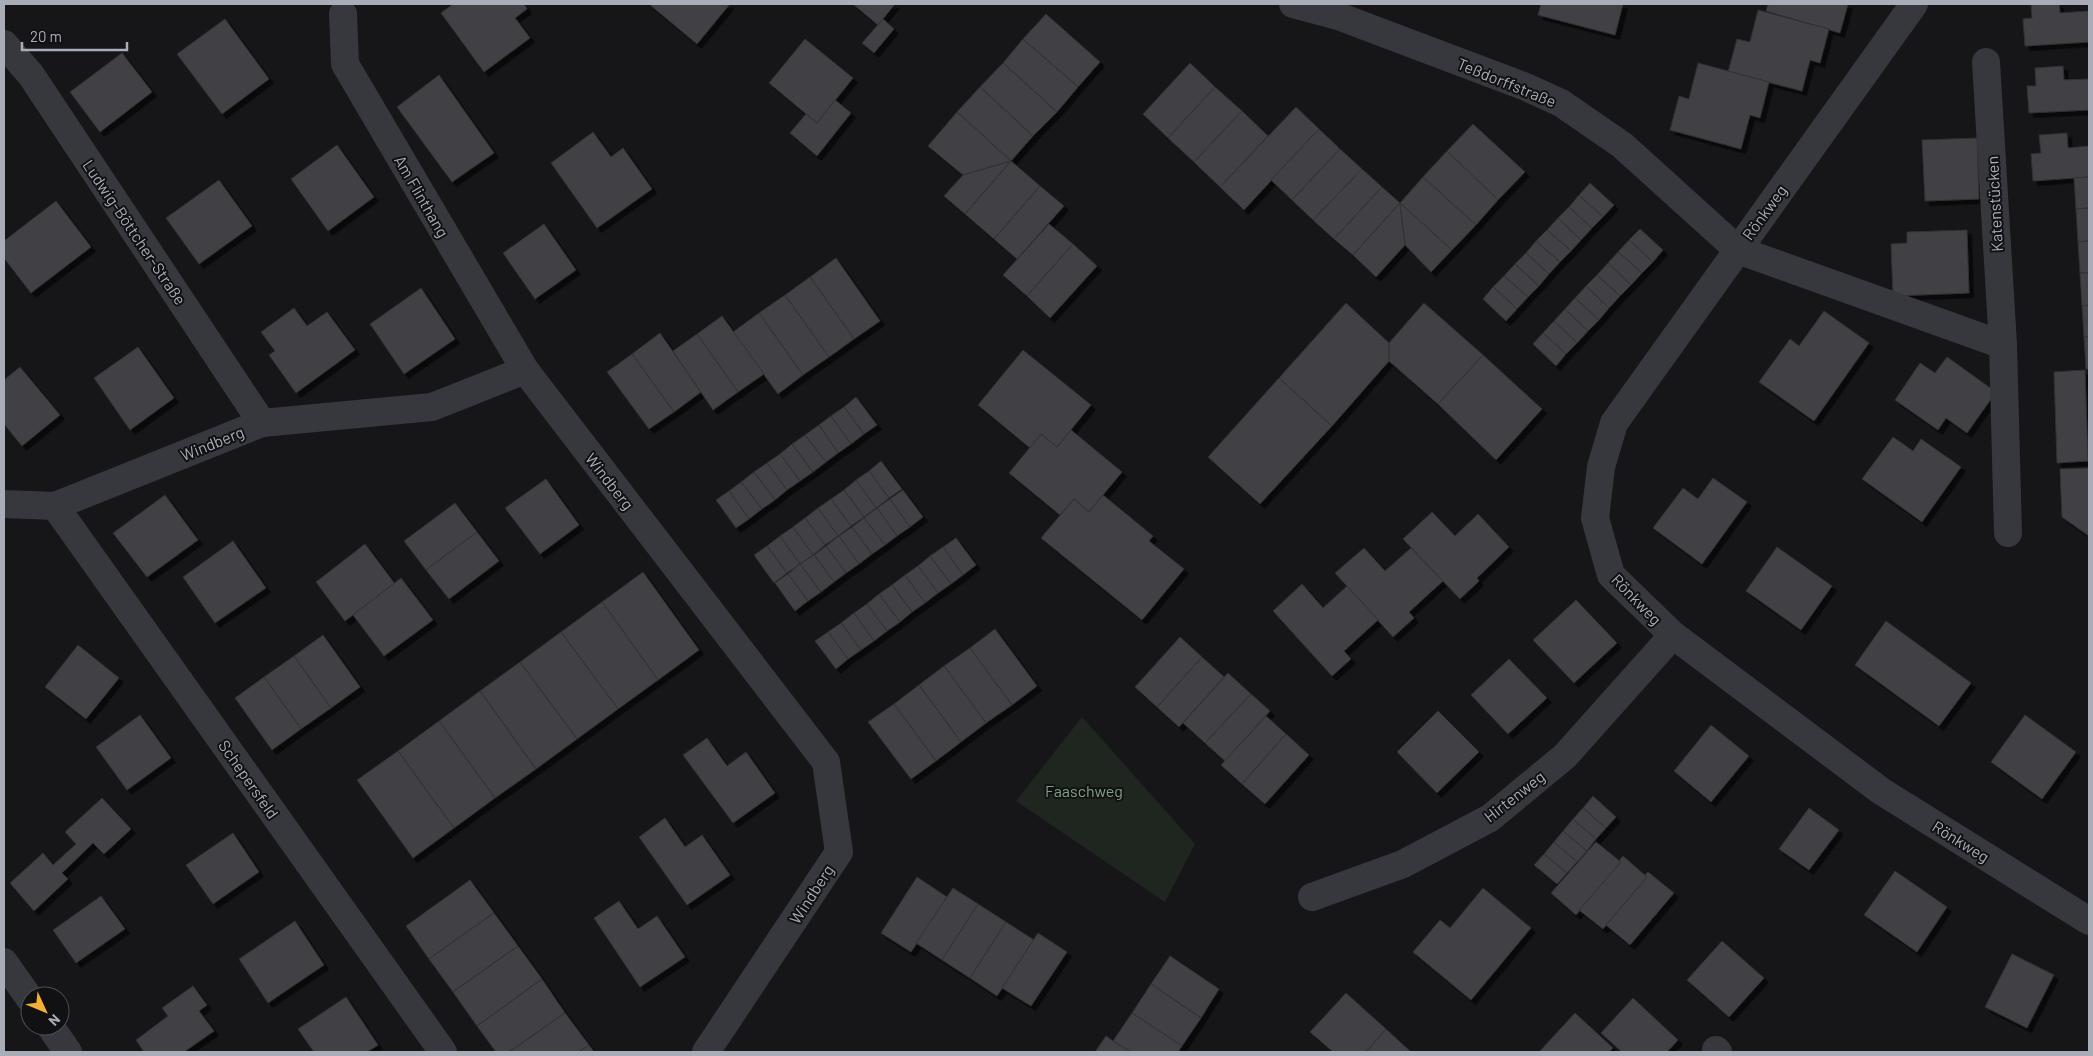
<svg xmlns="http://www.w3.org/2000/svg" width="2093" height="1056" viewBox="0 0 2093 1056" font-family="Barlow,sans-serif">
	<defs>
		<filter id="shadow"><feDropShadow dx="4.5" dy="4.5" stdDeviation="0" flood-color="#0009"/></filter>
	</defs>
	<rect width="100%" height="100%" fill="#161618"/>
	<path fill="#1e261f" d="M1082,717l113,127 -30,58 -149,-101z"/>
	<g fill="#404145" stroke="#303034" filter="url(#shadow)">
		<path d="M453,4h71l3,5 -12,9 15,20 -46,34 -43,-59z"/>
		<path d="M649,4h81l-33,40z"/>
		<path d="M853,4h42l-17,21z"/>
		<path d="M1541,4h82l-8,31 -77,-20z"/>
		<path d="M1768,4h80l-8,29 -74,-22z"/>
		<path d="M2031,4h28l1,9 29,-2v31l-64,4 -2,-27 9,-1z"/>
		<path d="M1758,10l71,19 -9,34 -10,-3 -8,31 -74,-19 9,-33 13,3z"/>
		<path d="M1046,14l54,48 -22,25 -55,-48z"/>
		<path d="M225,19l44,60 -47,35 -45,-60z"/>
		<path d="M883,19l11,10 -20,24 -12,-10z"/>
		<path d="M805,39l48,39 -36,45 -48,-40z"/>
		<path d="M1023,39l55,48 -21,25 -54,-49z"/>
		<path d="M122,53l30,39 -52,40 -30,-40z"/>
		<path d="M1003,63l54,49 -24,24 -53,-49z"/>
		<path d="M1190,63l25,24 -47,51 -25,-24z"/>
		<path d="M1698,63l71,19 -9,36 -10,-3 -9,34 -71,-19 9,-34 10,3z"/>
		<path d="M2063,66l1,14 25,-1v31l-60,3 -2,-27h9l-1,-18z"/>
		<path d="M439,75l55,78 -42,29 -55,-75z"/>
		<path d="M980,87l53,49 -22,25 -54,-49z"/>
		<path d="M1215,87l27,24 -48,51 -26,-24z"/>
		<path d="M835,100l16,13 -34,43 -27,-23 16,-19 11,9z"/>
		<path d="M1296,107l23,22 -75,81 -24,-23z"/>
		<path d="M1242,111l26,25 -48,51 -26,-25z"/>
		<path d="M957,112l54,49 -48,14 -35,-29z"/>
		<path d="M1473,124l52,48 -27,28 -51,-49z"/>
		<path d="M1319,129l21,20 -48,51 -21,-20z"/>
		<path d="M593,132l18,25 12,-9 29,41 -55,39 -46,-65z"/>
		<path d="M2067,133l1,15 21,-2v31l-56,4 -2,-27 10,-1 -2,-18z"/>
		<path d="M1977,138l2,61 -54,2 -3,-61z"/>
		<path d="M337,145l37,52 -46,34 -37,-52z"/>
		<path d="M1340,149l22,20 -49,51 -21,-20z"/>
		<path d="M1447,151l51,49 -22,25 -53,-48z"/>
		<path d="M1011,161l-46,53 -21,-18 19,-21z"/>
		<path d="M1011,161l29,25 -46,53 -29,-25z"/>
		<path d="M1362,169l20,18 -48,52 -21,-19z"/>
		<path d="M1423,177l53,48 -24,25 -52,-47z"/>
		<path d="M2089,177v31l-13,1 -2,-31z"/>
		<path d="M219,180l33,46 -53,38 -33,-46z"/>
		<path d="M1590,183l24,22 -11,12 -24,-22z"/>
		<path d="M1040,186l24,20 -47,53 -23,-20z"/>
		<path d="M1382,187l18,16 -47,52 -19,-16z"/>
		<path d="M1579,195l24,22 -11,11 -23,-21z"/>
		<path d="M56,201l35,46 -60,46 -27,-35v-17z"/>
		<path d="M1400,203l5,42 -29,32 -23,-22z"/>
		<path d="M1400,203l52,47 -21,22 -26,-27z"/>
		<path d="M1569,207l23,21 -11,12 -23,-22z"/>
		<path d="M2089,208v33l-11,1 -2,-33z"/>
		<path d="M1558,218l23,22 -10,11 -24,-21z"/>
		<path d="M544,224l32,46 -41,29 -32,-46z"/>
		<path d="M1049,224l24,20 -46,52 -24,-21z"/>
		<path d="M1640,229l23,21 -10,12 -24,-22z"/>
		<path d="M1547,230l24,21 -11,11 -24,-21z"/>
		<path d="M1967,230l2,63 -76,3 -2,-52 16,-1v-11z"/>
		<path d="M1629,240l24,22 -11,11 -24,-21z"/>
		<path d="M1536,241l24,21 -11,12 -23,-21z"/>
		<path d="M2089,241v32h-9l-2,-31z"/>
		<path d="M1073,244l24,22 -47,52 -23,-22z"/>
		<path d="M1618,252l24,21 -11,12 -23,-22z"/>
		<path d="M1526,253l23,21 -10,12 -24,-22z"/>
		<path d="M836,258l44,63 -26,18 -44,-62z"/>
		<path d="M1608,263l23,22 -11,11 -23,-21z"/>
		<path d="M1515,264l24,22 -11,11 -24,-21z"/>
		<path d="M2080,273h9v32l-7,1z"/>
		<path d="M1597,275l23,21 -11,12 -23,-22z"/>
		<path d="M1504,276l24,21 -11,12 -24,-22z"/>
		<path d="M810,277l44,62 -25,18 -44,-62z"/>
		<path d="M1586,286l23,22 -10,12 -24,-22z"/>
		<path d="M1493,287l24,22 -11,12 -23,-22z"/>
		<path d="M421,288l34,51 -51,35 -34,-50z"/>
		<path d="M785,295l44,62 -26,18 -44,-62z"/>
		<path d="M1575,298l24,22 -11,11 -23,-22z"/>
		<path d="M1346,303l43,40v18l-57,65 -53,-48z"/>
		<path d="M1424,303l59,52 -45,49 -49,-43v-18z"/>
		<path d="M2089,305v32h-5l-2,-31z"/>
		<path d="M294,308l13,18 20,-14 28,38 -59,43 -27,-38 6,-4 -14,-19z"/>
		<path d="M1565,309l23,22 -11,12 -23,-22z"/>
		<path d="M1824,311l45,32 -55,78 -55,-39 31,-43 9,7z"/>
		<path d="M759,313l44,62 -25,19 -45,-62z"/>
		<path d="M722,316l42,58 -26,18 -41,-58z"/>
		<path d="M1554,321l23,22 -11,11 -23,-21z"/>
		<path d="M660,333l41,59 -27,20 -42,-58z"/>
		<path d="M1543,333l23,21 -10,12 -23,-22z"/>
		<path d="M697,334l41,58 -25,18 -40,-59z"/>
		<path d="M2084,337h5v32h-3z"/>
		<path d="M138,347l36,51 -44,32 -36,-52z"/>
		<path d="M1023,350l68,55 -34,42 -16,-13 -11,14 -52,-43z"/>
		<path d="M632,354l42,58 -25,17 -42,-57z"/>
		<path d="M1483,355l59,54 -46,51 -58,-56z"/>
		<path d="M1947,357l49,35 -29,41 -21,-15 -8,12 -43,-30 25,-37 15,10z"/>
		<path d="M20,367l40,48 -38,31 -18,-22v-44z"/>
		<path d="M2085,370l3,91 -31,2 -3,-91z"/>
		<path d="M1279,378l53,48 -72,78 -52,-47z"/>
		<path d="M856,397l21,28 -13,9 -20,-27z"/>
		<path d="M844,407l20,27 -13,10 -20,-28z"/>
		<path d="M831,416l20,28 -13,9 -19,-28z"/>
		<path d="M819,425l19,28 -12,9 -21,-27z"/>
		<path d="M1071,430l51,42 -33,40 -15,-13 -14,16 -51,-42 32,-39 16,13z"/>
		<path d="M805,435l21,27 -13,10 -21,-28z"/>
		<path d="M1893,437l20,14 8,-12 40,28 -39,55 -60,-43z"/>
		<path d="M792,444l21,28 -13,9 -20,-27z"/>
		<path d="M780,454l20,27 -13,9 -20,-27z"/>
		<path d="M881,461l21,28 -13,9 -20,-27z"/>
		<path d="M767,463l20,27 -12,10 -21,-28z"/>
		<path d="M2089,468v68l-27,-19 -2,-48z"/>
		<path d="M869,471l20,27 -13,10 -20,-28z"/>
		<path d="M754,472l21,28 -13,9 -21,-27z"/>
		<path d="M1713,478l34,24 -45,62 -49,-36 30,-40 15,11z"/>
		<path d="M546,479l33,46 -39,29 -35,-46z"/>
		<path d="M856,480l20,28 -12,9 -20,-27z"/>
		<path d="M741,482l21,27 -13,10 -20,-28z"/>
		<path d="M844,490l20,27 -13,9 -20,-27z"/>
		<path d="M903,490l20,27 -13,10 -20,-28z"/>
		<path d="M729,491l20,28 -13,9 -20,-28z"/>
		<path d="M165,495l33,45 -51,37 -34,-44z"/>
		<path d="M1103,495l50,41 -4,5 35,28 -42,51 -101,-82 33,-39 15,13z"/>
		<path d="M831,499l20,27 -13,10 -20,-28z"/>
		<path d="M890,499l20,28 -13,9 -20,-28z"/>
		<path d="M455,503l22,29 -51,38 -22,-29z"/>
		<path d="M818,508l20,28 -13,9 -20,-27z"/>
		<path d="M877,508l20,28 -12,9 -21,-27z"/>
		<path d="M1432,512l23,24 23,-22 31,33 -32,31 2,3 -19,18 -57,-60z"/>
		<path d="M805,518l20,27 -12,10 -20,-28z"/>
		<path d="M864,518l21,27 -13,9 -20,-27z"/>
		<path d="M793,527l20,28 -13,9 -20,-28z"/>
		<path d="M852,527l20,27 -13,10 -20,-28z"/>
		<path d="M477,532l22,29 -50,38 -23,-29z"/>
		<path d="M780,536l20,28 -13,9 -20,-27z"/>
		<path d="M839,536l20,28 -13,9 -20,-27z"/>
		<path d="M956,538l20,27 -13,10 -20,-28z"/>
		<path d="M233,541l33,47 -51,35 -32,-46z"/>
		<path d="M365,544l30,40 -50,37 -29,-39z"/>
		<path d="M767,546l20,27 -13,10 -20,-28z"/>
		<path d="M826,546l20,27 -12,9 -20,-27z"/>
		<path d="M943,547l20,28 -12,9 -21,-28z"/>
		<path d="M1777,547l55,39 -31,44 -55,-39z"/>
		<path d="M1364,548l21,23 26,-23 32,33 -34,31 5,6 -21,19 -58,-64z"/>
		<path d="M814,555l20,27 -13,10 -21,-28z"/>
		<path d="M930,556l21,28 -13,9 -20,-27z"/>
		<path d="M800,564l21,28 -13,9 -20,-27z"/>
		<path d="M918,566l20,27 -13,10 -20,-28z"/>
		<path d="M643,572l56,78 -41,30 -56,-78z"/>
		<path d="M788,574l20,27 -13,10 -20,-28z"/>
		<path d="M905,575l20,28 -13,9 -20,-27z"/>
		<path d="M401,578l32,42 -49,36 -31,-41z"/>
		<path d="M1302,584l21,24 24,-22 31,34 -34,31 7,8 -19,17 -59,-65z"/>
		<path d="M892,585l20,27 -12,10 -21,-28z"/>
		<path d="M879,594l21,28 -13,9 -20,-27z"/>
		<path d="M1576,600l41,43 -43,40 -41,-43z"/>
		<path d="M602,602l56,78 -40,29 -57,-77z"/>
		<path d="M867,604l20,27 -13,10 -20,-28z"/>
		<path d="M854,613l20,28 -13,9 -20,-27z"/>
		<path d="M1886,621l85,62 -32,43 -84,-61z"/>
		<path d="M841,623l20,27 -13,9 -20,-27z"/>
		<path d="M995,629l42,57 -25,19 -42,-57z"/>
		<path d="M561,632l57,77 -41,30 -57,-77z"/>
		<path d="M828,632l20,27 -12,10 -21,-28z"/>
		<path d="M323,635l37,52 -29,21 -37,-52z"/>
		<path d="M1180,637l22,20 -45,50 -22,-20z"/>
		<path d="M78,645l41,33 -33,41 -41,-32z"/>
		<path d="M970,648l42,57 -26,18 -42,-57z"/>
		<path d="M294,656l37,52 -30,21 -37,-52z"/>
		<path d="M1202,657l22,20 -45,50 -22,-20z"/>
		<path d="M1509,659l38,39 -39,36 -37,-39z"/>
		<path d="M520,662l57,77 -41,30 -56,-78z"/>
		<path d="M944,666l42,57 -25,19 -42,-57z"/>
		<path d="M1228,673l23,21 -46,49 -22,-20z"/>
		<path d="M264,677l37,52 -29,21 -37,-52z"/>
		<path d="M919,685l42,57 -25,19 -42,-57z"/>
		<path d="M480,691l56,78 -41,29 -56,-77z"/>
		<path d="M1251,694l19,17 -45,50 -20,-18z"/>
		<path d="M894,704l42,57 -25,18 -43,-57z"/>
		<path d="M1438,711l41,41 -42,41 -40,-41z"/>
		<path d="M140,715l31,43 -44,32 -31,-43z"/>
		<path d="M2025,715l51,37 -34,47 -51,-37z"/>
		<path d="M1266,716l20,18 -44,50 -21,-19z"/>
		<path d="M439,721l56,77 -41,30 -56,-77z"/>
		<path d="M1711,725l38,31 -38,46 -37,-31z"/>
		<path d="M1286,734l23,21 -44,49 -23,-20z"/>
		<path d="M707,738l20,28 19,-14 29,41 -42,30 -50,-68z"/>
		<path d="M398,751l56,77 -41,30 -56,-78z"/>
		<path d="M1593,796l23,21 -10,11 -23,-20z"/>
		<path d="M102,798l29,31 -27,25 -11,-11 -31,30 6,6 -34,32 -24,-28 33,-30 10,12 23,-21 -11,-12z"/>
		<path d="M1583,808l23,20 -10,11 -23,-20z"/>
		<path d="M1809,808l30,22 -30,40 -30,-21z"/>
		<path d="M665,818l20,29 17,-12 28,40 -43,30 -48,-68z"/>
		<path d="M1573,819l23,20 -9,12 -24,-20z"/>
		<path d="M1563,831l24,20 -10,11 -23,-20z"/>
		<path d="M233,833l26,39 -46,32 -27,-39z"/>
		<path d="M1554,842l23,20 -10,11 -23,-19z"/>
		<path d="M1596,842l25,20 -45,53 -25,-22z"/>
		<path d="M1544,854l23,19 -10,11 -23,-19z"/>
		<path d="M1623,856l24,21 -44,52 -24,-19 42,-48 -2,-1z"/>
		<path d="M1895,871l52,36 -30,45 -53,-37z"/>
		<path d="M1648,872l26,21 -44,52 -24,-20 41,-48 -2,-2z"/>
		<path d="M917,877l30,20 -36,55 -30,-19z"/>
		<path d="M470,880l24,33 -65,46 -23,-33z"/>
		<path d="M953,888l25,16 -36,56 -26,-17z"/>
		<path d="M1483,888l48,40 -60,72 -58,-48 27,-32 10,8z"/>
		<path d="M101,896l24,33 -49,34 -23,-33z"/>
		<path d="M619,901l19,28 19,-13 28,41 -45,30 -46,-69z"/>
		<path d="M978,904l28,18 -36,56 -28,-18z"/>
		<path d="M494,913l24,33 -65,46 -24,-33z"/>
		<path d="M295,921l29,44 -56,38 -29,-44z"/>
		<path d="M1006,922l28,18 -37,56 -27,-18z"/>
		<path d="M1038,933l29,19 -36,54 -29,-18z"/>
		<path d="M1722,941l42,37 -35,39 -42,-37z"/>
		<path d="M518,946l24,33 -65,47 -24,-34z"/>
		<path d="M2012,954l42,21 -27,53 -42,-21z"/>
		<path d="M1170,956l49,33 -18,29 -50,-34z"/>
		<path d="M542,979l23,34 -56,39h-13l-19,-26z"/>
		<path d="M1151,984l50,34 -19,28 -50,-33z"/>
		<path d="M193,986l14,19 -8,6 15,20 -30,21h-40l-8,-12 32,-24 -6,-8z"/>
		<path d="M1346,993l40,36 -20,23h-33l-23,-20z"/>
		<path d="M346,997l32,48 -11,7h-53l-16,-23z"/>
		<path d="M1633,998l45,42 -11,12h-45l-21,-19z"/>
		<path d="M565,1013l24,32 -10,7h-70z"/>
		<path d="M1132,1013l50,33 -4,6h-47l-18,-11z"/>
		<path d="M1575,1013l38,35 -4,4h-70z"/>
		<path d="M1386,1029l25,23h-45z"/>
		<path d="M1106,1036l7,5 18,11h-36z"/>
		<path d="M589,1045l5,7h-15z"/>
	</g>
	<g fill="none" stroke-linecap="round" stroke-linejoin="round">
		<g stroke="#37383d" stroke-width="28">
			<path d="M1293,4l45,12 188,71 35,16 61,42 116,105 265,95 5,188"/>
			<path d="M1914,4l-300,419 -13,44 -6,51 16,57 62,60 208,156 208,130"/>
			<path d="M343,14l2,50 180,306"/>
			<path d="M4,44l27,31 231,348"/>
			<path d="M1986,62l17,283"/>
			<path d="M4,504l51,2 207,-83 170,-16 93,-37 301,392 13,90 -133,200"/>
			<path d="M55,506l388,546"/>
			<path d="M1312,897l91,-33 87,-46 75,-62 108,-121"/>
			<path d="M4,962l26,37"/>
			<path d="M50,1026l18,26"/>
			<path d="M1716,1050l2,2"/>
		</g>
	</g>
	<g text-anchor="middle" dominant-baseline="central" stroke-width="4" stroke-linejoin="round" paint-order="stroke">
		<g font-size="16" fill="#a8adb8" stroke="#111113">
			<text transform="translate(1507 82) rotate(22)">Teßdorffstraße</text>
			<text transform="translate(422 196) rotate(60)">Am Flinthang</text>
			<text transform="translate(1994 204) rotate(-93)">Katenstücken</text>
			<text transform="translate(1764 212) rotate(-54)">Rönkweg</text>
			<text transform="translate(135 232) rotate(56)">Ludwig-Böttcher-Straße</text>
			<text transform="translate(212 443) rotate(-22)">Windberg</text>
			<text transform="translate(610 481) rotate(52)">Windberg</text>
			<text transform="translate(1637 599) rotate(46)">Rönkweg</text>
			<text transform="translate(249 779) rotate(55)">Schepersfeld</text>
			<text transform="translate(1514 796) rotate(-38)">Hirtenweg</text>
			<text transform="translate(1961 841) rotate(32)">Rönkweg</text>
			<text transform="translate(811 894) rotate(-57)">Windberg</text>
		</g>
		<g font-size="16" fill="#7fa381" stroke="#111113">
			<text x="1084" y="790">Faaschweg</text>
		</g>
	</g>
	<rect width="2093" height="1056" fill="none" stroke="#a8adb8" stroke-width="10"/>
	<g transform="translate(45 1011) rotate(134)"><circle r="24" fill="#111113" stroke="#4d4f55"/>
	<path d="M0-4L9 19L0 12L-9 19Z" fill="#f2b134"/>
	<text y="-8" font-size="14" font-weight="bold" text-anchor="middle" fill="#a8adb8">N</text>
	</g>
	<path d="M22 42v8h105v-8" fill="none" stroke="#a8adb8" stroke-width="2.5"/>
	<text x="30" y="42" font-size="15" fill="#a8adb8" stroke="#111113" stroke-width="4" paint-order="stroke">20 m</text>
</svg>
